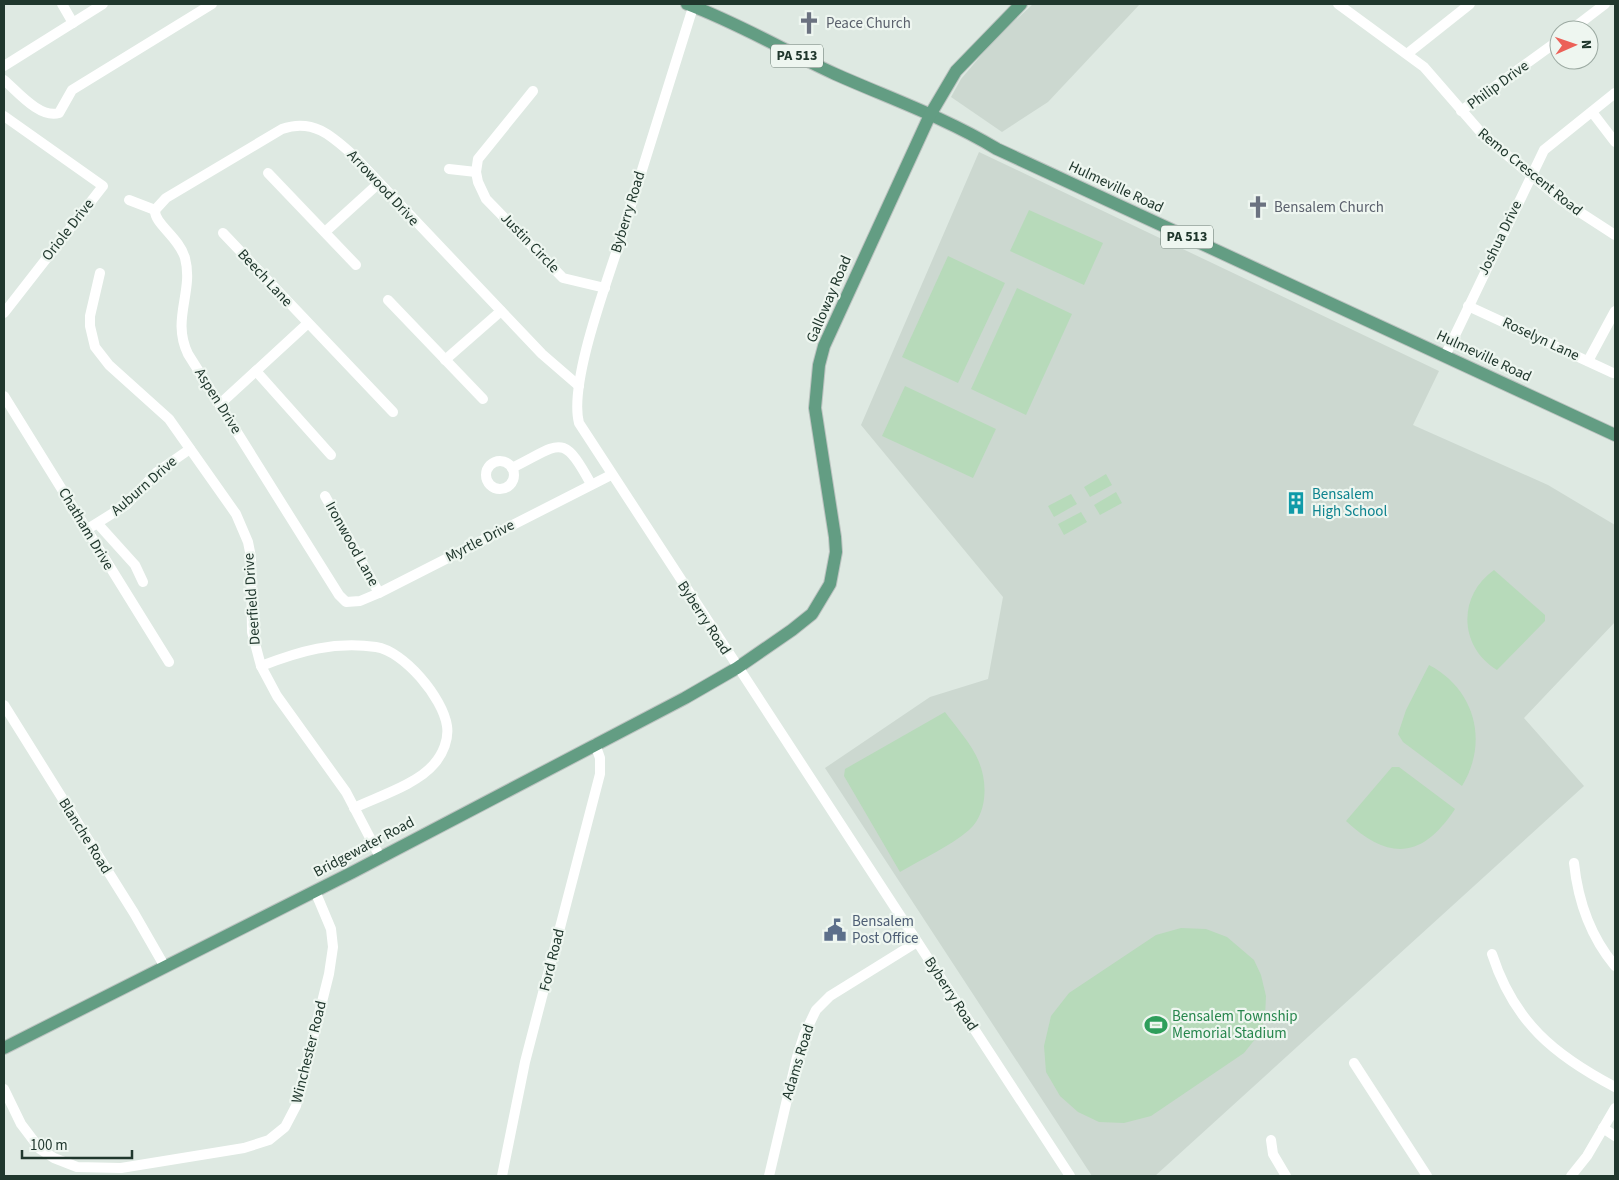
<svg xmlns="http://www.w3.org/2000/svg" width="1619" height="1180" viewBox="0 0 1619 1180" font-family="'Source Sans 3',sans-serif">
	<rect width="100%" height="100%" fill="#dee9e2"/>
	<g fill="#ccd8d0">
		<path d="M1033,4h107l-92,98 -46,30 -51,-35 10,-18 34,-40z"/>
		<path d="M979,152l460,219 -26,54 135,60 67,40v97l-91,96 60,68 -429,390h-63l-267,-408 105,-71 58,-18 15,-82 -142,-172z"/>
	</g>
	<g fill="#b7daba">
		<path d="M1029,210l74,33 -19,42 -74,-34z"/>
		<path d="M948,256l57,27 -47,100 -56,-26z"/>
		<path d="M1017,288l55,26 -46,101 -55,-26z"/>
		<path d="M905,386l91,43 -23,49 -91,-42z"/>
		<path d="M1106,474l6,11 -22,12 -6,-10z"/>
		<path d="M1116,492l6,11 -22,12 -6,-10z"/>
		<path d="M1071,494l6,10 -23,13 -6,-11z"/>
		<path d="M1081,512l6,10 -23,13 -6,-11z"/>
		<path d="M1494,570l51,45v6l-48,49c-38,-23 -40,-74 -3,-100z"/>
		<path d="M1429,665c46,24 60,77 33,121l-59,-44 -5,-8 8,-24z"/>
		<path d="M945,712c11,15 27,32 34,50 9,22 8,52 -10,68 -20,17 -47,29 -69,42l-56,-96 1,-7z"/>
		<path d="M1392,767h7l56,42c-33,50 -66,52 -109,12z"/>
		<path d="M1181,928l25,1 21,8 27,23 7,15 5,21 -1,21 -5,16 -16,20 -93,63 -27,7 -25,-1 -21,-10 -18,-16 -14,-24 -2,-26 7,-30 18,-23 87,-58z"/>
	</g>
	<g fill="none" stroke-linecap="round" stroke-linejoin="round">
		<defs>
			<g id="major">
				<path d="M687,4c51,19 98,47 148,70 54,24 111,44 162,75l618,286"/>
				<path d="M4,1048l349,-176 332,-174 52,-30 55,-38 20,-16 18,-30 6,-32 -1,-15 -20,-129 4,-43 5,-19 106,-231 26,-44 65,-67"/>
			</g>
		</defs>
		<use href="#major" stroke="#bcc3c0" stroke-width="14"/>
		<g stroke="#fff" stroke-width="10">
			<path d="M62,4l11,19"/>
			<path d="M694,4c-25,82 -52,164 -77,246 -13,40 -48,135 -38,173l491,753"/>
			<path d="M1338,4l86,63 60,69 77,64 54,35"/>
			<path d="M1571,30l34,-26"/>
			<path d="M1407,54l63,-50"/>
			<path d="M4,66l99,-62"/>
			<path d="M4,80c13,11 36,39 55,33l13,-23 140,-86"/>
			<path d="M533,91l-55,68 -2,13 2,10 8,17 77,79 42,10"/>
			<path d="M1461,111l98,-71"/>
			<path d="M1592,112l23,30"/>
			<path d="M4,116l99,70 -99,127"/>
			<path d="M449,169l27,3"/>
			<path d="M268,173l88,92"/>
			<path d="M129,200l26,10"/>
			<path d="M155,210c-1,14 24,27 30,48 9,34 -14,61 3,96l151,241 7,7 14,-1 19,-8 232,-118"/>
			<path d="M155,210l11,-12 116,-69c31,-11 50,7 72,27l188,198 37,32"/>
			<path d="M325,232l54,-49"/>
			<path d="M223,233l170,179"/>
			<path d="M100,273l-10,43v10l5,21 14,18 60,54 67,95 12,28 3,15 1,75 9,34 16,30 69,96 34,65"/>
			<path d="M388,300l95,99"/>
			<path d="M1468,306l145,67"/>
			<path d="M1445,356l99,-206 71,-57"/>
			<path d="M445,360l56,-49"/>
			<path d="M1588,361l27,-50"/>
			<path d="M256,371l75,84"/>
			<path d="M4,396l165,266"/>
			<path d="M221,403l86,-79"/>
			<circle cx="500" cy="475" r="14"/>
			<path d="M512,468c49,-24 50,-37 79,16"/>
			<path d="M325,496l54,97"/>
			<path d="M98,524l37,41 8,17"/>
			<path d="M86,530l40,-25 31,-33 33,-23"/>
			<path d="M261,666c39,-15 73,-25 115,-19 28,4 67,51 71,79 2,13 -4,28 -13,38 -16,20 -57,33 -80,44"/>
			<path d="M4,705l130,208 31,54"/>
			<path d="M1574,863c4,38 16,73 41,103"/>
			<path d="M1492,954c22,68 62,101 123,133"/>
			<path d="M1354,1063l73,113"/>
			<path d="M4,1089l17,35 19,25 14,9 23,9 44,1 123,-20 25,-8 16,-13 11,-21 33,-132 4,-27 -2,-18 -16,-38"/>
			<path d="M1603,1128l12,8"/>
			<path d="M1271,1140l2,14 13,22"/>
			<path d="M502,1176l23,-114 75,-288v-16l-5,-14"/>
			<path d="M769,1176l28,-119 7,-22 12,-25 14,-14 87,-54"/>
			<path d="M1571,1176l16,-20 28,-48"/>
		</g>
		<use href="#major" stroke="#639d83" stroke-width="12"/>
	</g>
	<defs>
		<symbol id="church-bare" viewBox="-9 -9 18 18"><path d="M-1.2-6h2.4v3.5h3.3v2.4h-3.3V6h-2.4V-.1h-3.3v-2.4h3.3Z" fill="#6b7280" stroke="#eef6f0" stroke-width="2.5" paint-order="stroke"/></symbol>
		<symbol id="building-bare" viewBox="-9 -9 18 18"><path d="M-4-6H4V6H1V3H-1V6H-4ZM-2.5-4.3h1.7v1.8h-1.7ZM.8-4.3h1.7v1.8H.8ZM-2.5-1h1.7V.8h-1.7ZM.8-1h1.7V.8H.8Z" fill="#0f9aa8" stroke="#eef6f0" stroke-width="2.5" paint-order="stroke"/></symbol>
		<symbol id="civic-bare" viewBox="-9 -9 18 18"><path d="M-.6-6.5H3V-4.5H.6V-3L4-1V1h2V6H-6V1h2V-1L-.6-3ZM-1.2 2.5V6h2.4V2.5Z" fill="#5c6f8a" stroke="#eef6f0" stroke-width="2.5" paint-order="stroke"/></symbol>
		<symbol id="stadium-bare" viewBox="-9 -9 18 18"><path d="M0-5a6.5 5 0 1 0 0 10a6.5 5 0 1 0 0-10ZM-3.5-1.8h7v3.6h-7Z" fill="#2e9e5b" stroke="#eef6f0" stroke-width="2.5" paint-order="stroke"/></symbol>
	</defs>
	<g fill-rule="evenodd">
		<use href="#church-bare" x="793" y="7" width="32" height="32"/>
		<use href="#church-bare" x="1242" y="191" width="32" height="32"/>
		<use href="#building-bare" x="1280" y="487" width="32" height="32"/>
		<use href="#civic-bare" x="819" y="914" width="32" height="32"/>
		<use href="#stadium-bare" x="1140" y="1009" width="32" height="32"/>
	</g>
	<g text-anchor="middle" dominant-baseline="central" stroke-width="4.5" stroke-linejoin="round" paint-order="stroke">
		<g fill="#eef6f0" stroke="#5e7068" stroke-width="1">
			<rect x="771" y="44.5" width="52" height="23" rx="4"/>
			<rect x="1161" y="225.5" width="52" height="23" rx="4"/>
		</g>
		<g font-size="14" font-weight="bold" fill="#20372d">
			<text x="797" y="56">PA 513</text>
			<text x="1187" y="237">PA 513</text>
		</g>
		<g font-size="15" fill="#5b616d" stroke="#eef6f0" text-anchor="start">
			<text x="826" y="23">Peace Church</text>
			<text x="1274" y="207">Bensalem Church</text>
		</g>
		<g font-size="15" fill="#20372d" stroke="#eef6f0">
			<text transform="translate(1498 85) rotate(-36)">Philip Drive</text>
			<text transform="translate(1530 172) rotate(39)">Remo Crescent Road</text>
			<text transform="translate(1116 187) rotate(25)">Hulmeville Road</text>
			<text transform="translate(383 188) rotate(47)">Arrowood Drive</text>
			<text transform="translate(628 212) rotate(-73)">Byberry Road</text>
			<text transform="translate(68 230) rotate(-52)">Oriole Drive</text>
			<text transform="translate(1500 238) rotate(-64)">Joshua Drive</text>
			<text transform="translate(530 243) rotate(46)">Justin Circle</text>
			<text transform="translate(265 278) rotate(47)">Beech Lane</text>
			<text transform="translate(829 299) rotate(-67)">Galloway Road</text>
			<text transform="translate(1541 339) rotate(25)">Roselyn Lane</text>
			<text transform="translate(1484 356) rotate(25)">Hulmeville Road</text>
			<text transform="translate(218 401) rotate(58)">Aspen Drive</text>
			<text transform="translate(144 486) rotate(-41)">Auburn Drive</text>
			<text transform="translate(86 529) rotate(59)">Chatham Drive</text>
			<text transform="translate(480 541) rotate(-27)">Myrtle Drive</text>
			<text transform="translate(352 544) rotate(61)">Ironwood Lane</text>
			<text transform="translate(252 599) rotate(-94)">Deerfield Drive</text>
			<text transform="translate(704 618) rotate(57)">Byberry Road</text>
			<text transform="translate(85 836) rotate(58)">Blanche Road</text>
			<text transform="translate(364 847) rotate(-28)">Bridgewater Road</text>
			<text transform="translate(552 960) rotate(-76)">Ford Road</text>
			<text transform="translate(951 994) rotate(57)">Byberry Road</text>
			<text transform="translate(309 1052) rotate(-76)">Winchester Road</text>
			<text transform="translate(798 1062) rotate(-73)">Adams Road</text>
		</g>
		<g font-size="15" fill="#0d838f" stroke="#eef6f0" text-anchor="start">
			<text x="1312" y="494">Bensalem<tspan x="1312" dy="17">High School</tspan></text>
		</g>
		<g font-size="15" fill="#4e5e75" stroke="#eef6f0" text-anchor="start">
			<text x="852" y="921">Bensalem<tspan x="852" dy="17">Post Office</tspan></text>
		</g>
		<g font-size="15" fill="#27864d" stroke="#eef6f0" text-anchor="start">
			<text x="1172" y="1016">Bensalem Township<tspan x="1172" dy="17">Memorial Stadium</tspan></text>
		</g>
	</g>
	<rect width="1619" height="1180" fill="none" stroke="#20372d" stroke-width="10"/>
	<g transform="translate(1574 45) rotate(88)"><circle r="24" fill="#eef6f0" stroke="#9caaa2"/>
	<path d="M0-4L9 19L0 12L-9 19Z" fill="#ec6158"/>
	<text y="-8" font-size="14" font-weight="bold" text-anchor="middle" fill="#20372d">N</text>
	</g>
	<path d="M22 1150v8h110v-8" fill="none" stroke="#20372d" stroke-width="2.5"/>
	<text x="30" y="1150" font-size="15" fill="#20372d" stroke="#eef6f0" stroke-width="4" paint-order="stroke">100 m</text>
</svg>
